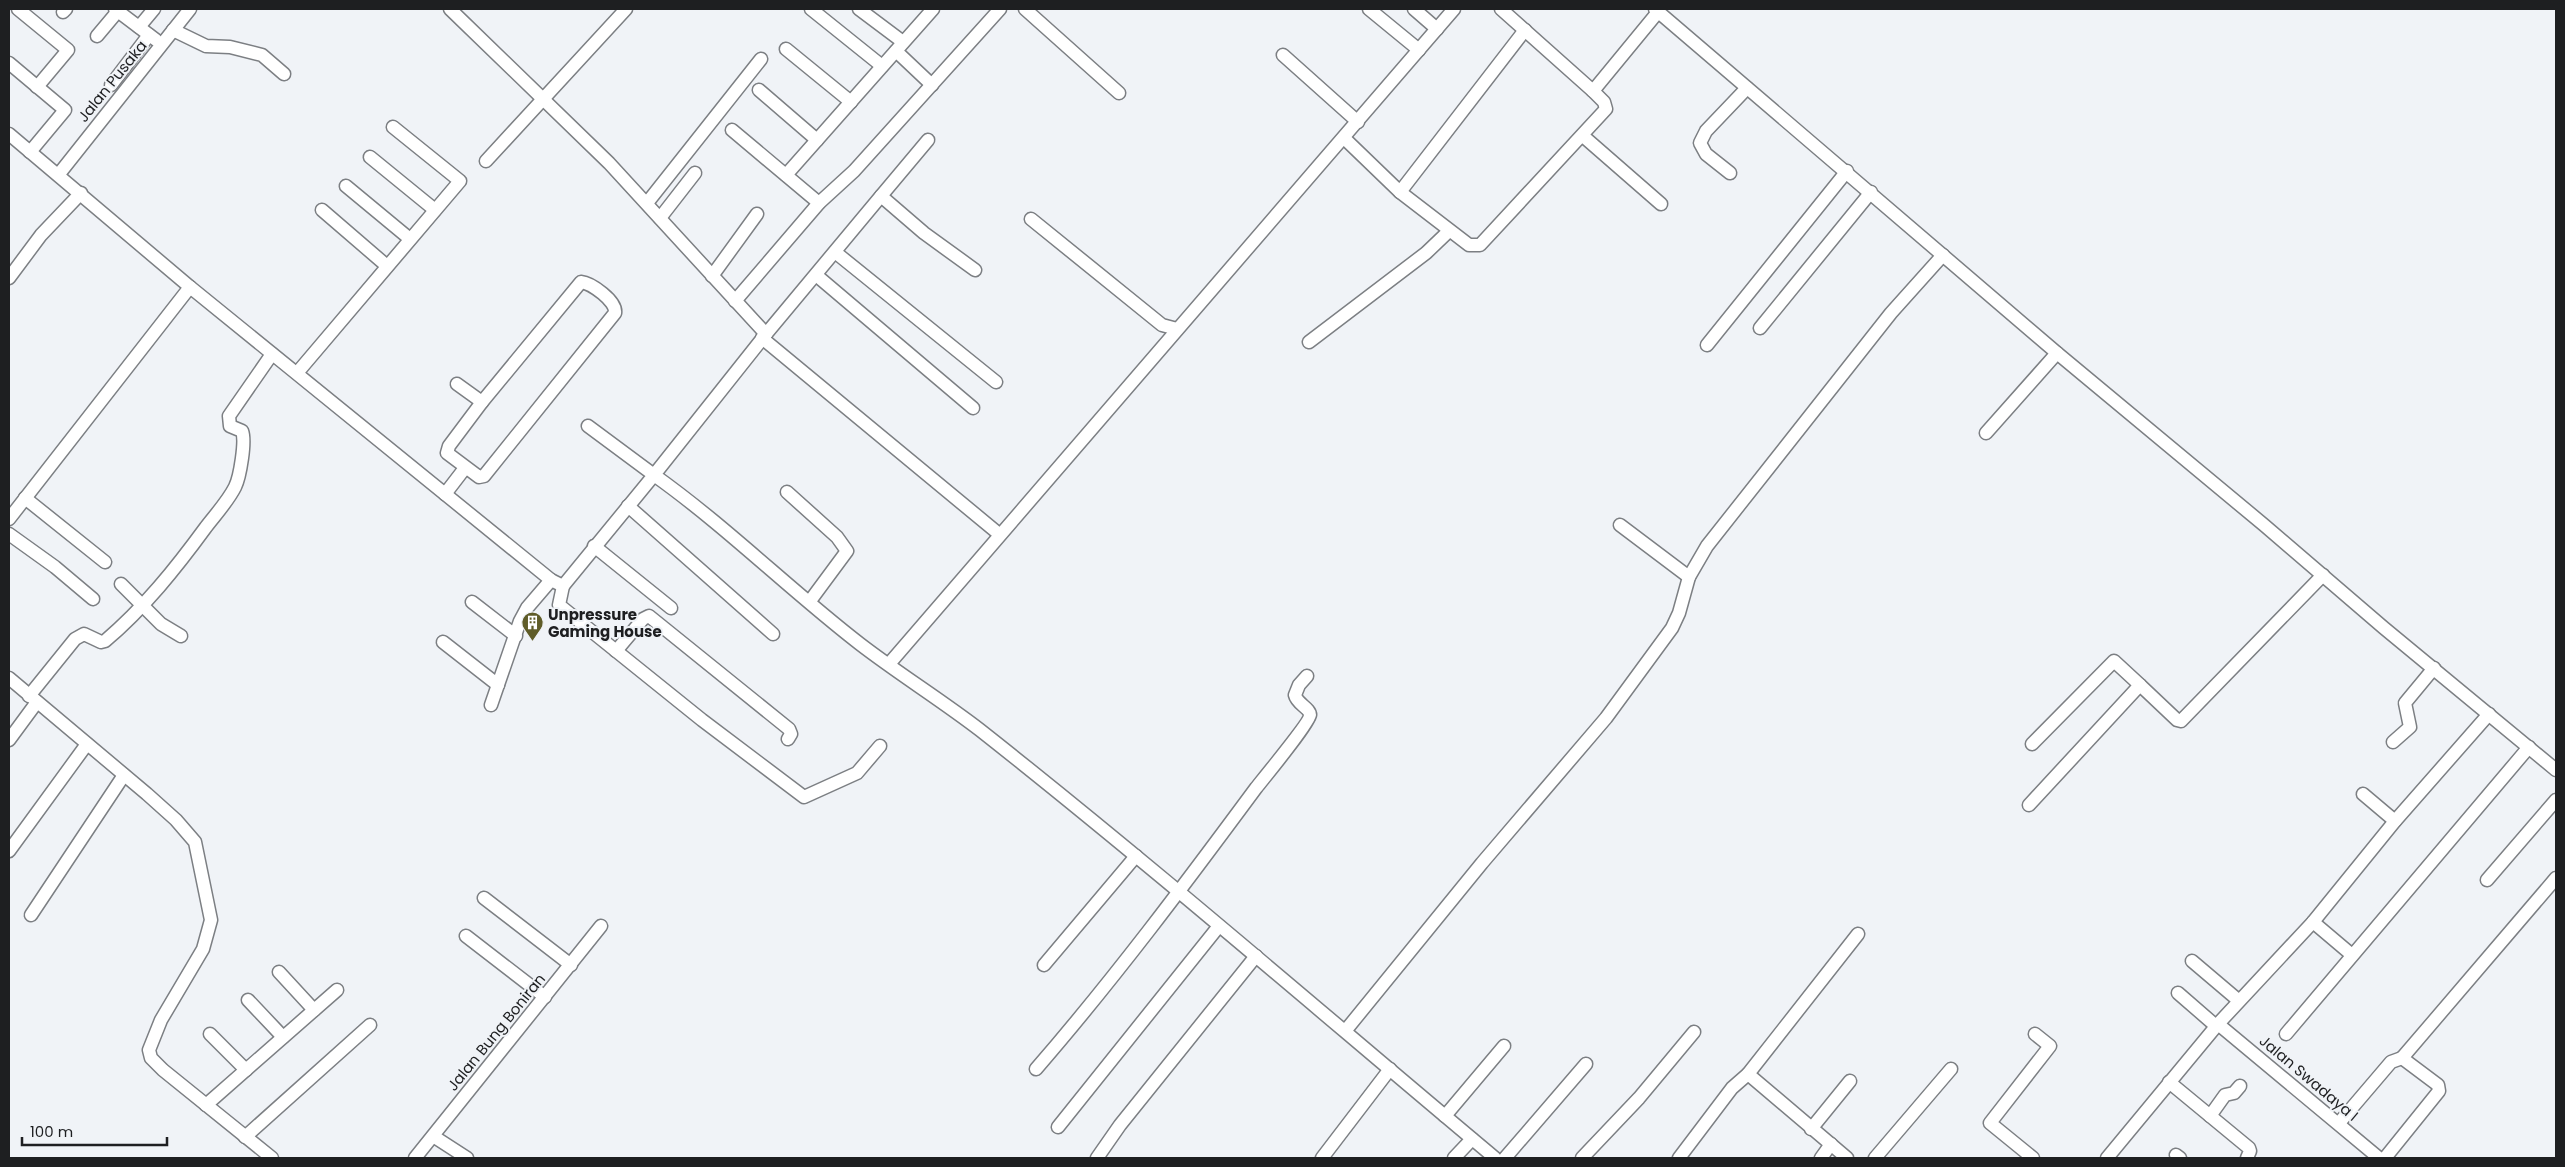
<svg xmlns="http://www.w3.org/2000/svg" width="2565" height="1167" viewBox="0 0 2565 1167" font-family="Poppins,sans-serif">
	<rect width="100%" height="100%" fill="#f0f3f7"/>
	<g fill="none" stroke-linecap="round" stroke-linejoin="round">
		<defs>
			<g id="minor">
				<path d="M18,9l50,41 -31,37"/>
				<path d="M115,9l41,31"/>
				<path d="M450,9l159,154 157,171 -112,141c73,52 136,115 206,169 39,30 81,56 120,86 175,138 344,285 515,428"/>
				<path d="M811,9l71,57"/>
				<path d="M859,9l44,33"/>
				<path d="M1025,9l94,84"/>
				<path d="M1369,9l50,41"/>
				<path d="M1414,9l23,20"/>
				<path d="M1655,9l402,344 207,172 120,103 172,142"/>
				<path d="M63,12l3,-3"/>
				<path d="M139,27l15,-18"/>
				<path d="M173,30l33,16 24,1 32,8 22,19"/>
				<path d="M97,36l21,-25"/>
				<path d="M786,49l65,53"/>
				<path d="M896,51l36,34"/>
				<path d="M1283,55l75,67"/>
				<path d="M9,63l56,47 -35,42"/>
				<path d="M111,85l38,-50"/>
				<path d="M759,90l58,50"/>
				<path d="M1593,91l65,-79"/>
				<path d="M732,130l87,73"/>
				<path d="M9,134l181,153 -181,232"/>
				<path d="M1583,136l78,68"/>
				<path d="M1344,138l56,54 69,53h11l126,-136 -2,-7 -11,-11 -92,-82"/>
				<path d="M370,157l65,53"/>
				<path d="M486,161l140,-152"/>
				<path d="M1730,173l-24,-19 -6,-11 6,-12 41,-43"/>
				<path d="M59,174l131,-165"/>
				<path d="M786,175l147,-166"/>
				<path d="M346,186l64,53"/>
				<path d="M1400,192l125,-162"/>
				<path d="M881,196l47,-56"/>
				<path d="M647,203l114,-144"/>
				<path d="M322,210l65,56"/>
				<path d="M660,218l35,-45"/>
				<path d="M1031,219l131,106 15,4"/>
				<path d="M835,252l161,130"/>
				<path d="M816,275l157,133"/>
				<path d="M712,276l45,-62"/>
				<path d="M9,278l32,-43 40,-42"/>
				<path d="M581,282c10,1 36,19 34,31l-131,163 -5,1 -32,-24 2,-7 33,-44z"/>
				<path d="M190,287l361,293 12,6 91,-111 -66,-49"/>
				<path d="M735,301l84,-98 35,-32 146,-162"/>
				<path d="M1760,328l111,-136"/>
				<path d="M766,334l115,-138 43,37 51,37"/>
				<path d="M762,338l237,196"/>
				<path d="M1309,342l117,-89 23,-22"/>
				<path d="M1707,345l140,-174"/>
				<path d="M297,373l163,-192 -67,-54"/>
				<path d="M457,384l25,18"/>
				<path d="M1986,433l71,-80"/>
				<path d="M787,492l50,45 10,14 -37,50"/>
				<path d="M445,494l20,-26"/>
				<path d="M25,498l80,64"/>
				<path d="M628,506l145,128"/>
				<path d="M1620,525l69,52"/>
				<path d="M9,534l46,33 38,32"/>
				<path d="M594,546l77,62"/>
				<path d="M121,584l40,40 20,12"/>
				<path d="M563,586l-4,19 143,115 102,77 53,-24 23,-27"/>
				<path d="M472,602l44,34"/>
				<path d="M443,642l55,43"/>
				<path d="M616,651l27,-32 6,-3 140,113 2,5 -3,5"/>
				<path d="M889,664l565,-655"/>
				<path d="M9,678l138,116 29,26 19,22 16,78 -8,29 -42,71 -12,30 2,8 12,12 109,88"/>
				<path d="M29,696l46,-57 9,-5 17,8 4,-1c39,-33 71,-73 101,-114 10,-13 22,-26 29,-40 5,-10 11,-46 7,-56l-12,-5 -1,-10 43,-62"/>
				<path d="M491,705l29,-84 7,-13 24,-28"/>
				<path d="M9,740l28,-38"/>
				<path d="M2393,742l17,-15 -5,-24 29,-35"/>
				<path d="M2032,744l82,-83 26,24"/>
				<path d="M2363,794l32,27"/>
				<path d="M2029,805l111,-120 37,35 4,1 142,-146"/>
				<path d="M9,851l78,-107"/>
				<path d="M2487,880l69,-80"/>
				<path d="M484,898l87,67"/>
				<path d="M31,915l93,-140"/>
				<path d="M2313,922l39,33"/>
				<path d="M466,936l79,61"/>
				<path d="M2192,961l46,39"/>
				<path d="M1044,965l92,-109"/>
				<path d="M279,972l35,38"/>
				<path d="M2178,993l38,33"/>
				<path d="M248,1000l35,37"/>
				<path d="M2218,1024l161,134"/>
				<path d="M1346,1030l136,-167 124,-145 66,-90 7,-15 10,-36 18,-31 184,-233 52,-58"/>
				<path d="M210,1034l36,36"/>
				<path d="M2286,1034l243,-287"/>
				<path d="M1036,1069c78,-90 149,-185 220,-281 8,-10 54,-66 54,-73 0,-7 -13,-11 -15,-20l4,-10 8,-9"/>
				<path d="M1748,1074l110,-140"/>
				<path d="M2169,1082l80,66 1,3 -3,7"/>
				<path d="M206,1105l131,-115"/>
				<path d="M1445,1116l59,-70"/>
				<path d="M2210,1116l15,-21 9,-2 6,-7"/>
				<path d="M2339,1123l52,-61 11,-4"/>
				<path d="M1058,1127l161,-201"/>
				<path d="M1811,1129l39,-48"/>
				<path d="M433,1136l34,22"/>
				<path d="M245,1137l125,-112"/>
				<path d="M2176,1155l4,3"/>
				<path d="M415,1158l186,-232"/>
				<path d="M1097,1158l23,-33 136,-169"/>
				<path d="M1322,1158l68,-89"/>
				<path d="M1454,1158l18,-19"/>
				<path d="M1505,1158l81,-94"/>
				<path d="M1582,1158l57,-60 55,-66"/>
				<path d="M1679,1158l53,-70 16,-14 99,84"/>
				<path d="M1821,1158l10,-14"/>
				<path d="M1875,1158l76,-89"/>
				<path d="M2033,1158l-43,-35 60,-77 -15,-12"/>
				<path d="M2107,1158l111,-134 95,-102 82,-101 94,-107"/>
				<path d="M2385,1158l54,-67 -1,-6 -36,-27 154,-180"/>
			</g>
		</defs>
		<use href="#minor" stroke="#7c7f83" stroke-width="15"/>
		<use href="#minor" stroke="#fff" stroke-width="12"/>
	</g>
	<defs>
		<symbol id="building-pin" viewBox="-11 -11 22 30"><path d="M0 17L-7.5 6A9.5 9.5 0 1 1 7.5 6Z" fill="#5f5c28" stroke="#f0f3f7"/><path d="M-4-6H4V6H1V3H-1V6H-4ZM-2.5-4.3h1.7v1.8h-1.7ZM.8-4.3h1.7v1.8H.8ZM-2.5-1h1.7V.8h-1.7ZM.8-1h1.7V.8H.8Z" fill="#fff"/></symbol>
	</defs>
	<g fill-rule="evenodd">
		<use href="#building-pin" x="520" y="610" width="25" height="34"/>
	</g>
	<g text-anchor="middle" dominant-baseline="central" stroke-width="4" stroke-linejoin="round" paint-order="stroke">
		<g font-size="15" fill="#1e1f21" stroke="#f0f3f7">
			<text transform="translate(112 81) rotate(-51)">Jalan Pusaka</text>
			<text transform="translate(496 1032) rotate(-51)">Jalan Bung Boniran</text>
			<text transform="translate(2309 1078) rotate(40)">Jalan Swadaya I</text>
		</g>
		<g font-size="15" font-weight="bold" fill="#1e1f21" stroke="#f0f3f7" text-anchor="start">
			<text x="548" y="614">Unpressure<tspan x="548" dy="17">Gaming House</tspan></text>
		</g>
	</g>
	<rect width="2565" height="1167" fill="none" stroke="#1e1f21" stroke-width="20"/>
	<path d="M22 1137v8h145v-8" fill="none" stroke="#1e1f21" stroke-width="2.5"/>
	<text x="30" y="1137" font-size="15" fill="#1e1f21" stroke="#f0f3f7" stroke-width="4" paint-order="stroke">100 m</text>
</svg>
